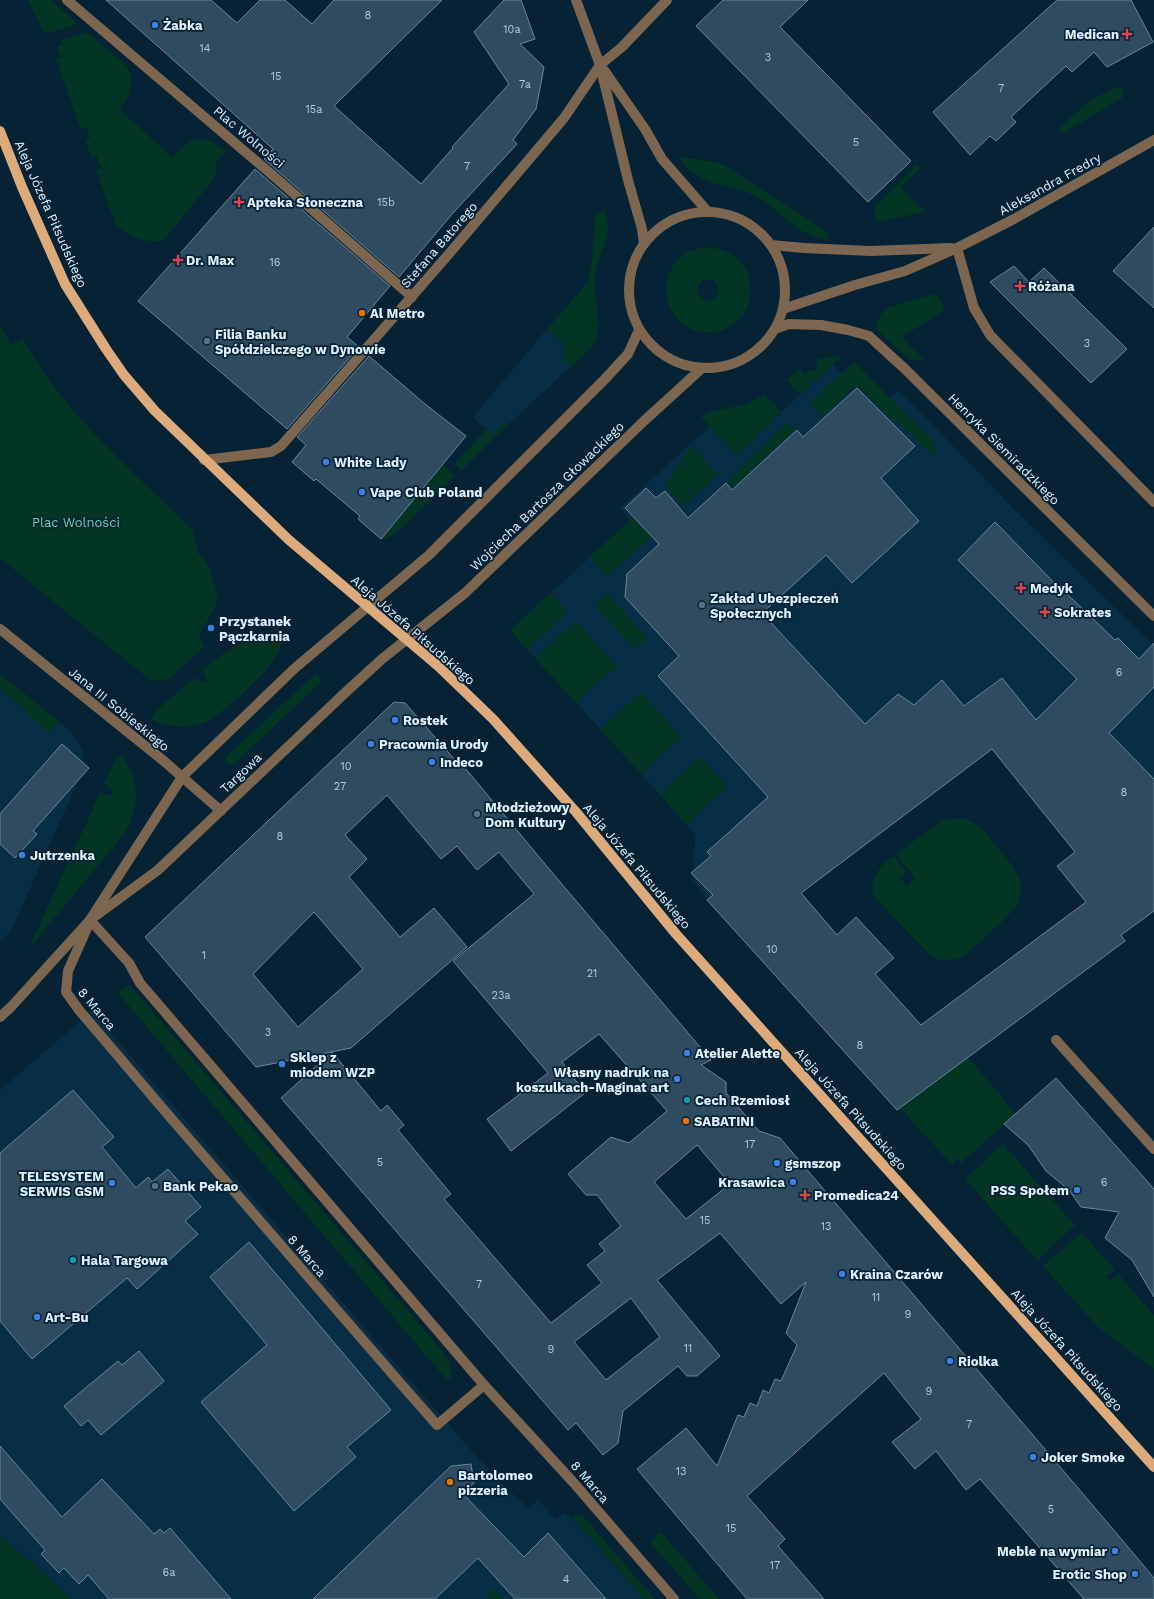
<svg xmlns="http://www.w3.org/2000/svg" width="1154" height="1599" viewBox="0 0 1154 1599" font-family="'Work Sans',sans-serif">
	<rect width="100%" height="100%" fill="#062235"/>
	<g fill="#082e46">
		<path d="M547,329l33,29 -85,79 -22,-20z"/>
		<path d="M833,364l13,14 41,23 12,-11 114,118 141,138v218l-153,-186 -294,222 -14,-20 2,-45 -34,-39 -151,-166 121,-110 -11,-12 90,-82 33,-21 38,7z"/>
		<path d="M0,674l71,58 12,19 1,12 5,5 -10,11 -68,152 -11,11z"/>
		<path d="M92,1011l314,365 86,98 37,35 9,-9 17,19 10,-6 8,6 71,80h-571l-73,-64v-445z"/>
	</g>
	<g fill="#023523" fill-rule="evenodd">
		<path d="M28,0h23l27,24 -33,10z"/>
		<path d="M87,32l39,33c10,16 5,32 -7,44l54,49c4,-4 7,-8 11,-12 13,-13 30,-5 42,5l-10,12 1,6 -4,11 -50,61c-18,3 -34,-5 -47,-16l-20,-54 5,-3 -5,-13 -5,1 -6,-16 5,-2 -4,-11 -5,2 -25,-70 5,-2 -4,-10 6,-3 -2,-4z"/>
		<path d="M1119,86l3,2 2,5 -2,5 -59,35 -3,-1 -1,-3 1,-2 30,-27z"/>
		<path d="M683,157l32,5 9,3 98,63 5,5 2,7c-37,-6 -43,-27 -72,-43 -30,-16 -54,-7 -78,-38z"/>
		<path d="M917,164l4,4 -21,19 25,25 -49,10 -2,-15z"/>
		<path d="M603,210c14,18 -5,44 -8,64 -3,22 9,49 0,68 -5,9 -17,18 -24,25l-9,-9 4,-12 -19,-17 41,-47 4,-22 3,-43z"/>
		<path d="M704,247c5,1 11,1 15,2 49,11 39,89 -16,83 -11,-1 -21,-6 -28,-16 -16,-20 -10,-53 14,-65 5,-2 10,-2 15,-4zM708,279l7,2 4,9 -3,7 -6,4 -10,-4c-5,-8 -3,-16 8,-18z"/>
		<path d="M930,295h5l4,3 6,12 -43,27 23,24 -17,-2 -32,-30c2,-10 4,-17 13,-22z"/>
		<path d="M0,325l11,20 12,-6c41,75 110,132 170,191l5,23 6,6 5,9 9,32 -6,13 -13,23 5,11 -35,32 -7,2 -12,-1 -150,-122z"/>
		<path d="M830,357h11l-41,37 -13,-14 12,-11 6,6 5,-5 2,2 7,-7 -4,-5z"/>
		<path d="M854,362l80,79 2,7 -4,9 -9,-11 -25,-25 -2,2 -39,-38 -36,32 -12,-14z"/>
		<path d="M765,395l16,17 -44,44 -36,-39 11,-6 31,-6z"/>
		<path d="M504,422l3,4 -46,45 -6,-7 31,-35 7,5z"/>
		<path d="M787,422l8,8 -46,42 6,8 -16,14 -11,-12z"/>
		<path d="M691,446l27,28 -35,32 -18,-20z"/>
		<path d="M443,464l12,12 -57,55 -10,7 -7,1z"/>
		<path d="M634,517l18,19 -44,40 -19,-19z"/>
		<path d="M550,593l18,19 -41,37 -17,-19z"/>
		<path d="M607,593l41,45 -13,11 -41,-44z"/>
		<path d="M576,621l41,45 -41,37 -41,-45z"/>
		<path d="M269,636l13,3c-1,10 -6,19 -13,27 -10,14 -51,52 -66,57 -17,6 -36,4 -51,-3l2,-6 4,-5 37,-32 4,5 6,1 2,-3 -1,-4 -5,-5c22,-18 39,-32 68,-35z"/>
		<path d="M316,673l7,7 -90,85h-4l-3,-2 -1,-3 2,-4z"/>
		<path d="M0,674l59,47 -10,12 -49,-46z"/>
		<path d="M641,692l41,45 -41,37 -41,-45z"/>
		<path d="M121,754c20,25 19,54 3,80l-96,116 72,-157 11,2 2,-2 -1,-4 -8,-5 12,-24z"/>
		<path d="M700,757l28,30 -41,37 -26,-28 2,-2 -1,-2z"/>
		<path d="M956,818c21,1 27,11 39,26 7,10 17,19 22,30 5,9 5,21 0,30 -8,14 -40,40 -53,52 -11,5 -23,7 -34,-1l-52,-54c-14,-18 1,-35 16,-45l12,16 -6,6 7,9 8,-9 -19,-24 47,-34z"/>
		<path d="M129,984l314,368 7,11 2,15 -6,1 -328,-386z"/>
		<path d="M968,1057l48,57 -55,49 -4,-4 -5,6 -52,-57z"/>
		<path d="M1003,1144l72,81 -38,35 -72,-81z"/>
		<path d="M1082,1233l33,37 -9,7 4,4 8,-7 36,41v54l-57,-43 -54,-60z"/>
		<path d="M578,1514l4,1 73,84h-11l-71,-81z"/>
		<path d="M661,1532l58,67h-19l-50,-57z"/>
		<path d="M0,1535l73,64h-73z"/>
		<path d="M495,1588l9,11h-16l1,-5z"/>
	</g>
	<g fill="#2e4b60" stroke="#68879e" fill-rule="evenodd">
		<path d="M106,0h105l26,23 23,-23h25l27,24 22,-24h108l-108,106 87,78 32,-36 -1,-1 57,-63 -35,-52 30,-32h17l14,39 -15,5 24,23 -8,42 -23,31 4,4 -64,69 -54,64 -135,-118 9,-10z"/>
		<path d="M723,0h85l-28,27 131,134 -43,41 -172,-176z"/>
		<path d="M1057,0h74l22,42 -46,25 -13,-15 -22,20 -6,-6 -55,51 5,5 -20,19 -6,-5 -20,19 -37,-43z"/>
		<path d="M255,169l135,117 -43,51 12,10 -72,82 -149,-128z"/>
		<path d="M1154,227v81l-41,-37z"/>
		<path d="M1014,266l15,16 15,-14 83,81 -36,34 -101,-101z"/>
		<path d="M369,356l56,48 41,32 -23,28 -62,75 -23,-20 2,-3 -44,-37 -2,2 -22,-19 14,-17 -9,-8z"/>
		<path d="M857,388l58,58 -34,32 38,43 -67,62 -26,-28 -64,58 103,111 33,-30 16,11 28,-25 22,26 38,-28 34,42 41,-41 -119,-119 37,-38 70,72 1,-1 49,47 3,-2 21,21 15,-16v44l-45,46 45,46v132l-33,24 4,6 -228,169 -190,-210 6,-5 -22,-22 20,-17 -4,-4 61,-55 -110,-121 21,-20 -54,-59 2,-23 32,-30 -34,-36 21,-20 10,10 9,-7 23,27 38,-35 6,7 65,-60 6,7zM992,749l83,103 -18,14 29,36 -165,123 -46,-51 19,-16 -38,-41 -19,18 -36,-42z"/>
		<path d="M394,702l11,1 58,66 2,-1 90,108 156,184 -10,5 25,17v11l33,38 21,7 332,390 42,50v21h-70l-104,-120 -14,11 -30,-39 -21,18 -23,-27 29,-23 -37,-46 -137,123 38,43 -7,7 46,53h-77l-110,-130 49,-41 31,38 21,-51 6,2 6,-14 7,3 6,-16 6,3 6,-14 6,2 16,-36 -11,-12 20,-51 -25,22 -61,-71 -63,47 63,76 -23,20h-10l-9,-10 -55,45 -5,32 -15,12 -27,-32 -8,7 -287,-332 51,-46 49,59 6,-6 17,20 -6,5 53,64 -7,5 107,124 51,-40 -15,-18 18,-14 -6,-7 22,-18 -24,-31h-11l-18,-21 43,-37 18,6 38,-32 -68,-77 -37,28 23,31 -74,58 -24,-32 61,-46 -95,-112 81,-67 -35,-42 -22,18 -20,-24 -16,13 -54,-64 -42,40 22,24 -18,18 51,60 34,-29 33,39 -116,101 -95,19 -111,-130zM314,912l49,57 -65,58 -45,-53zM697,1145l33,39 -44,35 -32,-37zM631,1298l29,39 -54,43 -32,-38z"/>
		<path d="M62,744l27,24 -56,63 4,3 -22,24 -15,-14v-30z"/>
		<path d="M1056,1078l98,111v108l-22,-37 -27,-22 14,-26 -38,-5 -12,-17 -23,-19 -18,-26 -24,-21z"/>
		<path d="M73,1090l41,47 -12,10 34,41 12,-11 4,5 16,-13 33,38 -16,14 13,13 -61,55 -10,-11 -95,81 -32,-38v-168z"/>
		<path d="M249,1242l142,168 -44,37 9,10 -62,54 -93,-109 66,-57 -57,-68z"/>
		<path d="M139,1351l25,30 -63,54 -13,-15 -7,6 -17,-20 54,-45 4,4z"/>
		<path d="M0,1446l62,71 40,-38 52,55 6,-5 4,4 6,-5 61,71h-122l-21,-24 -9,9 -15,-16 -5,5 -18,-19 4,-4 -45,-51z"/>
		<path d="M471,1464l3,19 -11,11 61,63 24,-24 58,66h-91l-37,-41 -43,41h-122l138,-133z"/>
	</g>
	<g fill="none" stroke-linecap="round" stroke-linejoin="round">
		<g stroke="#7d664f" stroke-width="10">
			<path d="M67,0l209,178 136,119"/>
			<path d="M576,0l24,65 28,115 14,49 2,15"/>
			<path d="M604,70l41,59 17,30 46,53"/>
			<circle cx="707" cy="290" r="78"/>
			<path d="M771,245l33,3 66,3 81,-3"/>
			<path d="M957,248l17,60 16,27 164,167"/>
			<path d="M783,309l72,-24 50,-14 52,-23 57,-29 140,-79"/>
			<path d="M775,329l14,-5 32,1 27,5 21,6 36,33 249,247"/>
			<path d="M204,460l67,-8 10,-6 167,-191 116,-137 36,-53 22,-18 45,-47"/>
			<path d="M0,629l165,133 56,49"/>
			<path d="M94,917l64,-47 189,-179 35,-32 83,-66 179,-172 57,-52"/>
			<path d="M90,920l39,43 11,20 344,402 89,97 101,117"/>
			<path d="M87,928l-19,43 -2,21 13,18 91,107 231,267 36,41 47,-40"/>
			<path d="M0,1017l11,-10 79,-87 92,-143 113,-109 134,-113 175,-175 24,-26 11,-24"/>
			<path d="M1056,1040l98,109"/>
		</g>
		<path stroke="#ddab7b" stroke-width="10" d="M0,131l22,56 43,97 41,65 18,26 31,36 134,129 149,126 55,53 83,93 100,122 478,533"/>
	</g>
	<g fill="#3f7fe0" stroke="#062235" stroke-width="1.5">
		<circle cx="155" cy="25" r="4"/>
		<circle cx="326" cy="462" r="4"/>
		<circle cx="362" cy="492" r="4"/>
		<circle cx="211" cy="628" r="4"/>
		<circle cx="395" cy="720" r="4"/>
		<circle cx="371" cy="744" r="4"/>
		<circle cx="432" cy="762" r="4"/>
		<circle cx="22" cy="855" r="4"/>
		<circle cx="687" cy="1053" r="4"/>
		<circle cx="282" cy="1064" r="4"/>
		<circle cx="677" cy="1079" r="4"/>
		<circle cx="777" cy="1163" r="4"/>
		<circle cx="793" cy="1182" r="4"/>
		<circle cx="112" cy="1183" r="4"/>
		<circle cx="1077" cy="1190" r="4"/>
		<circle cx="842" cy="1274" r="4"/>
		<circle cx="37" cy="1317" r="4"/>
		<circle cx="950" cy="1361" r="4"/>
		<circle cx="1033" cy="1457" r="4"/>
		<circle cx="1115" cy="1551" r="4"/>
		<circle cx="1135" cy="1574" r="4"/>
	</g>
	<g fill="#e0444e" stroke="#062235" stroke-width="1.5">
		<path d="M1125 28h4v4h4v4h-4v4h-4v-4h-4v-4h4z"/>
		<path d="M237 196h4v4h4v4h-4v4h-4v-4h-4v-4h4z"/>
		<path d="M176 254h4v4h4v4h-4v4h-4v-4h-4v-4h4z"/>
		<path d="M1018 280h4v4h4v4h-4v4h-4v-4h-4v-4h4z"/>
		<path d="M1019 582h4v4h4v4h-4v4h-4v-4h-4v-4h4z"/>
		<path d="M1043 606h4v4h4v4h-4v4h-4v-4h-4v-4h4z"/>
		<path d="M803 1189h4v4h4v4h-4v4h-4v-4h-4v-4h4z"/>
	</g>
	<g fill="#e8710a" stroke="#062235" stroke-width="1.5">
		<circle cx="362" cy="313" r="4"/>
		<circle cx="686" cy="1121" r="4"/>
		<circle cx="450" cy="1482" r="4"/>
	</g>
	<g fill="#5c6f8a" stroke="#062235" stroke-width="1.5">
		<circle cx="207" cy="341" r="4"/>
		<circle cx="702" cy="605" r="4"/>
		<circle cx="477" cy="814" r="4"/>
		<circle cx="155" cy="1186" r="4"/>
	</g>
	<g fill="#0f9aa8" stroke="#062235" stroke-width="1.5">
		<circle cx="687" cy="1100" r="4"/>
		<circle cx="73" cy="1260" r="4"/>
	</g>
	<g text-anchor="middle" dominant-baseline="central" stroke-width="3.5" stroke-linejoin="round" paint-order="stroke">
		<g font-size="11" fill="#b4c8d6">
			<text x="368" y="15">8</text>
			<text x="512" y="29">10a</text>
			<text x="205" y="48">14</text>
			<text x="768" y="57">3</text>
			<text x="276" y="76">15</text>
			<text x="525" y="84">7a</text>
			<text x="1001" y="88">7</text>
			<text x="314" y="109">15a</text>
			<text x="856" y="142">5</text>
			<text x="467" y="166">7</text>
			<text x="386" y="202">15b</text>
			<text x="275" y="262">16</text>
			<text x="1087" y="343">3</text>
			<text x="1119" y="672">6</text>
			<text x="346" y="766">10</text>
			<text x="340" y="786">27</text>
			<text x="1124" y="792">8</text>
			<text x="280" y="836">8</text>
			<text x="772" y="949">10</text>
			<text x="204" y="955">1</text>
			<text x="592" y="973">21</text>
			<text x="501" y="995">23a</text>
			<text x="268" y="1032">3</text>
			<text x="860" y="1045">8</text>
			<text x="750" y="1144">17</text>
			<text x="380" y="1162">5</text>
			<text x="1104" y="1182">6</text>
			<text x="705" y="1220">15</text>
			<text x="826" y="1226">13</text>
			<text x="479" y="1284">7</text>
			<text x="876" y="1297">11</text>
			<text x="908" y="1314">9</text>
			<text x="688" y="1348">11</text>
			<text x="551" y="1349">9</text>
			<text x="929" y="1391">9</text>
			<text x="969" y="1424">7</text>
			<text x="681" y="1471">13</text>
			<text x="1051" y="1509">5</text>
			<text x="731" y="1528">15</text>
			<text x="775" y="1565">17</text>
			<text x="169" y="1572">6a</text>
			<text x="566" y="1579">4</text>
		</g>
		<g font-size="13" font-weight="bold" fill="#e0f1fe" stroke="#062235" text-anchor="start">
			<text x="163" y="25">Żabka</text>
			<text x="1119" y="34" text-anchor="end">Medican</text>
			<text x="247" y="202">Apteka Słoneczna</text>
			<text x="186" y="260">Dr. Max</text>
			<text x="1028" y="286">Różana</text>
			<text x="370" y="313">Al Metro</text>
			<text x="215" y="334">Filia Banku<tspan x="215" dy="15">Spółdzielczego w Dynowie</tspan></text>
			<text x="334" y="462">White Lady</text>
			<text x="370" y="492">Vape Club Poland</text>
			<text x="1030" y="588">Medyk</text>
			<text x="710" y="598">Zakład Ubezpieczeń<tspan x="710" dy="15">Społecznych</tspan></text>
			<text x="1054" y="612">Sokrates</text>
			<text x="219" y="621">Przystanek<tspan x="219" dy="15">Pączkarnia</tspan></text>
			<text x="403" y="720">Rostek</text>
			<text x="379" y="744">Pracownia Urody</text>
			<text x="440" y="762">Indeco</text>
			<text x="485" y="807">Młodzieżowy<tspan x="485" dy="15">Dom Kultury</tspan></text>
			<text x="30" y="855">Jutrzenka</text>
			<text x="695" y="1053">Atelier Alette</text>
			<text x="290" y="1057">Sklep z<tspan x="290" dy="15">miodem WZP</tspan></text>
			<text x="669" y="1072" text-anchor="end">Własny nadruk na<tspan x="669" dy="15">koszulkach-Maginat art</tspan></text>
			<text x="695" y="1100">Cech Rzemiosł</text>
			<text x="694" y="1121">SABATINI</text>
			<text x="785" y="1163">gsmszop</text>
			<text x="104" y="1176" text-anchor="end">TELESYSTEM<tspan x="104" dy="15">SERWIS GSM</tspan></text>
			<text x="785" y="1182" text-anchor="end">Krasawica</text>
			<text x="163" y="1186">Bank Pekao</text>
			<text x="1069" y="1190" text-anchor="end">PSS Społem</text>
			<text x="814" y="1195">Promedica24</text>
			<text x="81" y="1260">Hala Targowa</text>
			<text x="850" y="1274">Kraina Czarów</text>
			<text x="45" y="1317">Art-Bu</text>
			<text x="958" y="1361">Riolka</text>
			<text x="1041" y="1457">Joker Smoke</text>
			<text x="458" y="1475">Bartolomeo<tspan x="458" dy="15">pizzeria</tspan></text>
			<text x="1107" y="1551" text-anchor="end">Meble na wymiar</text>
			<text x="1127" y="1574" text-anchor="end">Erotic Shop</text>
		</g>
		<g font-size="13" fill="#e0f1fe" stroke="#062235">
			<text transform="translate(249 137) rotate(40)">Plac Wolności</text>
			<text transform="translate(1050 184) rotate(-29)">Aleksandra Fredry</text>
			<text transform="translate(51 214) rotate(66)">Aleja Józefa Piłsudskiego</text>
			<text transform="translate(439 245) rotate(-49)">Stefana Batorego</text>
			<text transform="translate(1004 449) rotate(45)">Henryka Siemiradzkiego</text>
			<text transform="translate(547 496) rotate(-44)">Wojciecha Bartosza Głowackiego</text>
			<text transform="translate(413 630) rotate(41)">Aleja Józefa Piłsudskiego</text>
			<text transform="translate(119 709) rotate(39)">Jana III Sobieskiego</text>
			<text transform="translate(241 773) rotate(-44)">Targowa</text>
			<text transform="translate(637 866) rotate(50)">Aleja Józefa Piłsudskiego</text>
			<text transform="translate(97 1009) rotate(50)">8 Marca</text>
			<text transform="translate(851 1109) rotate(48)">Aleja Józefa Piłsudskiego</text>
			<text transform="translate(307 1256) rotate(49)">8 Marca</text>
			<text transform="translate(1067 1350) rotate(48)">Aleja Józefa Piłsudskiego</text>
			<text transform="translate(590 1482) rotate(49)">8 Marca</text>
		</g>
		<g font-size="13" fill="#62d9a6" stroke="#062235">
			<text x="76" y="522">Plac Wolności</text>
		</g>
	</g>
</svg>
